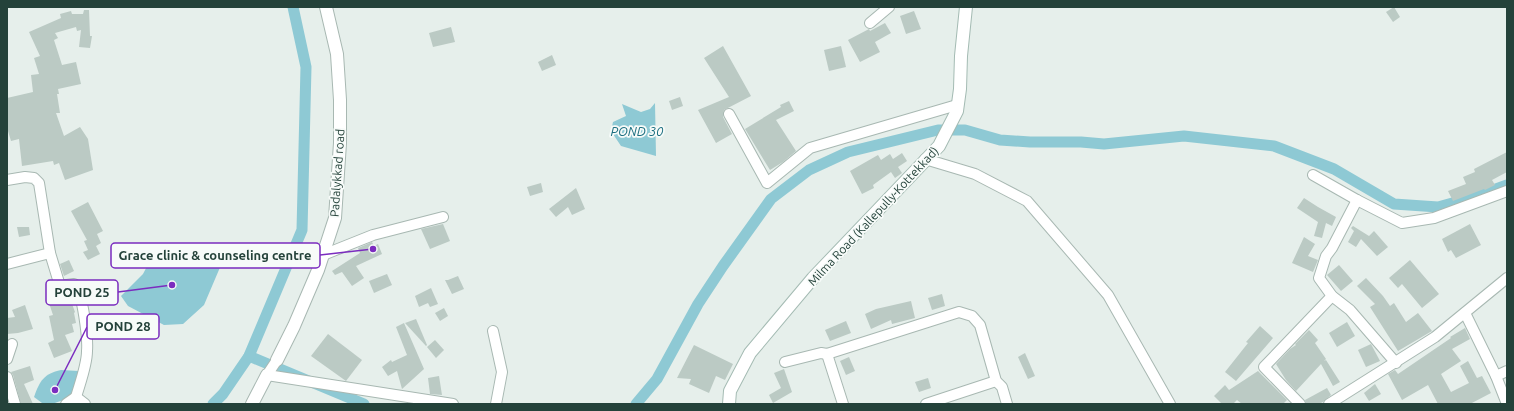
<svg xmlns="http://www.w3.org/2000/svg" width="1514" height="411" viewBox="0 0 1514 411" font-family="Ubuntu,sans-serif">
	<rect width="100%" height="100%" fill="#e6efeb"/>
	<g fill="#8ec9d4">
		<path d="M655,103l1,53 -35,-10 -10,-15 2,-9 13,-6 -4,-12 19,8 9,-3z"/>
		<path d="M181,249l28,2 15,7 -20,47 -21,19 -19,1 -36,-19 -7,-10 22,-22 11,-21z"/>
		<path d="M61,370l18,1 -7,26 -20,7 -10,-1 -8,-6c6,-17 10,-23 27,-27z"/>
	</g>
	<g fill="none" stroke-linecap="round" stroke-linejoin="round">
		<g stroke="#8ec9d4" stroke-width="11">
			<path d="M249,356l115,48"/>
			<path d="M213,404l10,-10 26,-38 53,-126 4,-163 -13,-60"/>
			<path d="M636,404l21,-25 41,-75 25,-38 48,-67 38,-29 39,-18 90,-22h27l35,10 30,2h51l23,2 80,-8 90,10 60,23 60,35 44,3 36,-10 33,-12"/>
		</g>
	</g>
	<g fill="#bbcac4">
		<path d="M1394,7l6,10 -7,5 -7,-10z"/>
		<path d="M84,10h5l1,26h2l-2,12 -11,-1 2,-17 -4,1 -1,-4 -21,6 3,5 -4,2 8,25 14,-3 5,22 -23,5 1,5h-2l3,19h-4l8,23 16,-9 8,12 5,31 -28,10 -6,-17 -5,2 -1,-4 -31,5 -3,-27 -8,2 -3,-10h-1v-33l26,-6 -2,-17 8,-1 -5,-16 6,-2 -11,-24 32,-14 -1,-4 11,-3 1,3h11z"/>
		<path d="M914,11l7,18 -15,5 -6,-18z"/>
		<path d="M885,23l6,10 -16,9 5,10 -20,10 -12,-22 21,-11 1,2z"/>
		<path d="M451,27l4,15 -22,5 -4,-14z"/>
		<path d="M723,46l28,50 -27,14 -1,7 9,17 -16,9 -18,-33 31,-13 -25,-39z"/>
		<path d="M841,46l5,21 -17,4 -5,-21z"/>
		<path d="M552,55l4,10 -14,6 -4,-9z"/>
		<path d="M680,97l3,9 -11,4 -3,-9z"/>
		<path d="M789,101l5,10 -18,9 20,31 -13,11 -13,8 -25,-41 36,-22 -1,-2z"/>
		<path d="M1507,152v20l-15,8 3,5 -10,5 -1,-1 -31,12 -5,-10 18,-7 -3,-7 12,-5 -1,-3z"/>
		<path d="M902,153l5,8 -9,6 4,6 -7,5 -4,-6 -18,13 1,3 -12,6 -12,-23 28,-16 3,5 9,-6 3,5z"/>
		<path d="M541,183l2,9 -13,4 -3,-9z"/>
		<path d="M576,188l9,21 -13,6 -4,-8 -12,10 -7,-8z"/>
		<path d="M1304,198l14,9 18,10 -4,9 -6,-3 -4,15 -8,-2 4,-14 -21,-14z"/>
		<path d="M88,202l15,29 -6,3 4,9 -5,3 4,8 -12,6 -5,-8 5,-2 -4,-9 3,-1 -16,-29z"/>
		<path d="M443,224l7,17 -20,8 -9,-20z"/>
		<path d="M1470,224l11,21 -25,13 -5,-8 -3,2 -6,-13z"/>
		<path d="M1353,226l16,10 5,-5 14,16 -11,9 -16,-17 -5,8 -8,-5 6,-11 -3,-3z"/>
		<path d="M17,227h12l1,8 -11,2z"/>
		<path d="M1304,237l11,7 -7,12 10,4 -5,12 -21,-9z"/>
		<path d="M372,242l2,4 4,-2 4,10 -26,12 8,12 -12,8 -10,-14 -7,3 -3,-4 28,-18 -2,-5z"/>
		<path d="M69,260l5,11 -10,5 -4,-12z"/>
		<path d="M1410,260l29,34 -17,14 -20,-24 -4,4 -9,-10z"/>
		<path d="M1339,265l14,16 -12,10 -14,-16z"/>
		<path d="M387,274l5,11 -18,8 -5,-12z"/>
		<path d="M458,276l6,13 -12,5 -7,-14h3z"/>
		<path d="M1366,278l17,18 7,10 4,-3 12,19 12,-9 14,18 -34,20 -28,-44 5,-3 -18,-18z"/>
		<path d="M431,288l7,16 -8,3 -2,-4 -9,4 -4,-11z"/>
		<path d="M55,290l5,2 1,3 7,-2 7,19 -1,1 2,10 -4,1 2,8 -9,3 7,16 -18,7 -6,-15 6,-3 -5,-24 4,-1 -7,-21z"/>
		<path d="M942,294l3,12 -13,4 -4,-12z"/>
		<path d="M911,301l4,17 -23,6 -1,-4 -20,9 -6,-15 11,-5z"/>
		<path d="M25,305l8,24 -15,4 -11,1v-16l8,-1 -3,-7z"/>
		<path d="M444,308l4,8 -8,5 -5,-8z"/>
		<path d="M416,319l11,26 -1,1 -21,-23z"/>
		<path d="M846,321l5,12 -21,8 -5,-11z"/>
		<path d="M1347,322l8,14 -18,11 -8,-14z"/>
		<path d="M404,323l20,46 -22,20 -5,-18 -9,5 -6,-9 9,-7 1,2 15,-7 -11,-28z"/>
		<path d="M1260,326l13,12 -37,43 -11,-9 23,-29 -2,-1z"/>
		<path d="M1465,328l5,11 -18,10 9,12 -20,13 10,18 18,-9 -9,-17 8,-5 9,17 5,-2 9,17 -21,11h-32l-10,-19 -26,15 -14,-26 7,-4 3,4 53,-36 -1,-1z"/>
		<path d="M1309,330l9,10 -3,3 11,16 -2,2 2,-1 14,22 -7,4 -12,-22 -25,27 -10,-11 -10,-16 14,-15 6,-4 -1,-1z"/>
		<path d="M328,334l34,26 -16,21 -35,-25z"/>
		<path d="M435,340l9,10 -8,8 -9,-11z"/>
		<path d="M1371,344l9,17 -14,6 -8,-17z"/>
		<path d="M694,345l39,19 -8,16 -9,-4 -7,17 -20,-9 2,-5 -14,-1z"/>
		<path d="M1025,353l10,23 -7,3 -10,-22z"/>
		<path d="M849,357l6,14 -9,4 -6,-14z"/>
		<path d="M30,366l4,14 -10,4 9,20h-12l-8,-29 -2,-3z"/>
		<path d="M784,369l8,23 -19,11 -4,-8 12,-7 -7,-15z"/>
		<path d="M1258,371l29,29 -4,4h-41l-5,-4 -4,4h-11l-8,-8 11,-11 4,5z"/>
		<path d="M439,376l3,19 -12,-1 -2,-16z"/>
		<path d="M928,378l3,10 -12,4 -4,-10z"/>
		<path d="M1375,384l6,10 -12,7 -5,-8z"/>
		<path d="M1327,388l4,7 -8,7 -4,2h-13l-1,-4z"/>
	</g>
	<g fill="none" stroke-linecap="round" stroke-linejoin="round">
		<defs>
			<g id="minor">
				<path d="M870,23l19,-16"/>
				<path d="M729,114l38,69 43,-35 147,-43"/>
				<path d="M925,159l50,15 52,27 81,94 62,109"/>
				<path d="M1313,175l44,25 45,23 32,-5 73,-27"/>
				<path d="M7,180l18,-3 9,1 5,5 11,70 10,33 14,-2c9,8 14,55 13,67 0,14 -7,32 -11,46"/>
				<path d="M1357,200l-25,48 -6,8 -7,22 13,18 18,14 46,53"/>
				<path d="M323,255l50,-20 70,-18"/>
				<path d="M7,264l43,-11"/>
				<path d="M1465,313l31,63 11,28"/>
				<path d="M493,331l9,41 -6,32"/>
				<path d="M827,354l16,50"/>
				<path d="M7,359l5,-15"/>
				<path d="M277,360l-10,15 186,29"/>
				<path d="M785,362l36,-9 6,1 132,-42 13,4 8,9 16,56 6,6 5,17"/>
				<path d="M1496,376l11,-5"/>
				<path d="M7,377l8,27"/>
				<path d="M66,404l10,-7 9,7"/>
				<path d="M926,404l70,-23"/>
				<path d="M1300,404l-36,-37 68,-71"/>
				<path d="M1329,404l106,-67 72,-59"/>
			</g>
			<g id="tertiary">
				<path d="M277,360l17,-34 24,-56 17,-52 5,-75v-43l-3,-46 -11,-47"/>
				<path d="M252,404l15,-29"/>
			</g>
			<path id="secondary" d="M729,404l1,-13 20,-38 63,-75 126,-132 18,-35 3,-22 1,-33 5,-49"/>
		</defs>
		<use href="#minor" stroke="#a8b8b2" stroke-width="12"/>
		<use href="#tertiary" stroke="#a8b8b2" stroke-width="14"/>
		<use href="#secondary" stroke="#a4bbb3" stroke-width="14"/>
		<use href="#minor" stroke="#fff" stroke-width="10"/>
		<use href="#tertiary" stroke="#fff" stroke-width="12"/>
		<use href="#secondary" stroke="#fff" stroke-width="12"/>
	</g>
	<g text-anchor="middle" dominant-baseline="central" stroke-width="3.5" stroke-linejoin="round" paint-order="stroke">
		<g font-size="12" fill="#24423a" stroke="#f7fbf9">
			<text transform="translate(337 173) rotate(-86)">Padalykkad road</text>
			<text transform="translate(873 216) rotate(-47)">Milma Road (Kallepully-Kottekkad)</text>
		</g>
		<g font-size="13" font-style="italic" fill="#1c6f80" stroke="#f7fbf9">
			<text x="637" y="131">POND 30</text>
		</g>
	</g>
	<path fill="none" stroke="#7b2cbf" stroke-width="1.5" d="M373 249L320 255M172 285L118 292M55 390L87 327"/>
	<g fill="#7b2cbf" stroke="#f7fbf9" stroke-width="1.5">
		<circle cx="373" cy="249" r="4"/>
		<circle cx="172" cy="285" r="4"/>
		<circle cx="55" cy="390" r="4"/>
	</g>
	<g fill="#f7fbf9" stroke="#7b2cbf" stroke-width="1.5">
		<rect x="111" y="243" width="209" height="25" rx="4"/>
		<rect x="46" y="280" width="72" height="25" rx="4"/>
		<rect x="87" y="314" width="72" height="25" rx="4"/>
	</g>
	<g font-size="13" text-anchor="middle" font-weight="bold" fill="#24423a">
		<text x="215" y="260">Grace clinic &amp; counseling centre</text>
		<text x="82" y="297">POND 25</text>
		<text x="123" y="331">POND 28</text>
	</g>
	<rect width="1514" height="411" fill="none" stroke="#24423a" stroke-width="16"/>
</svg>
